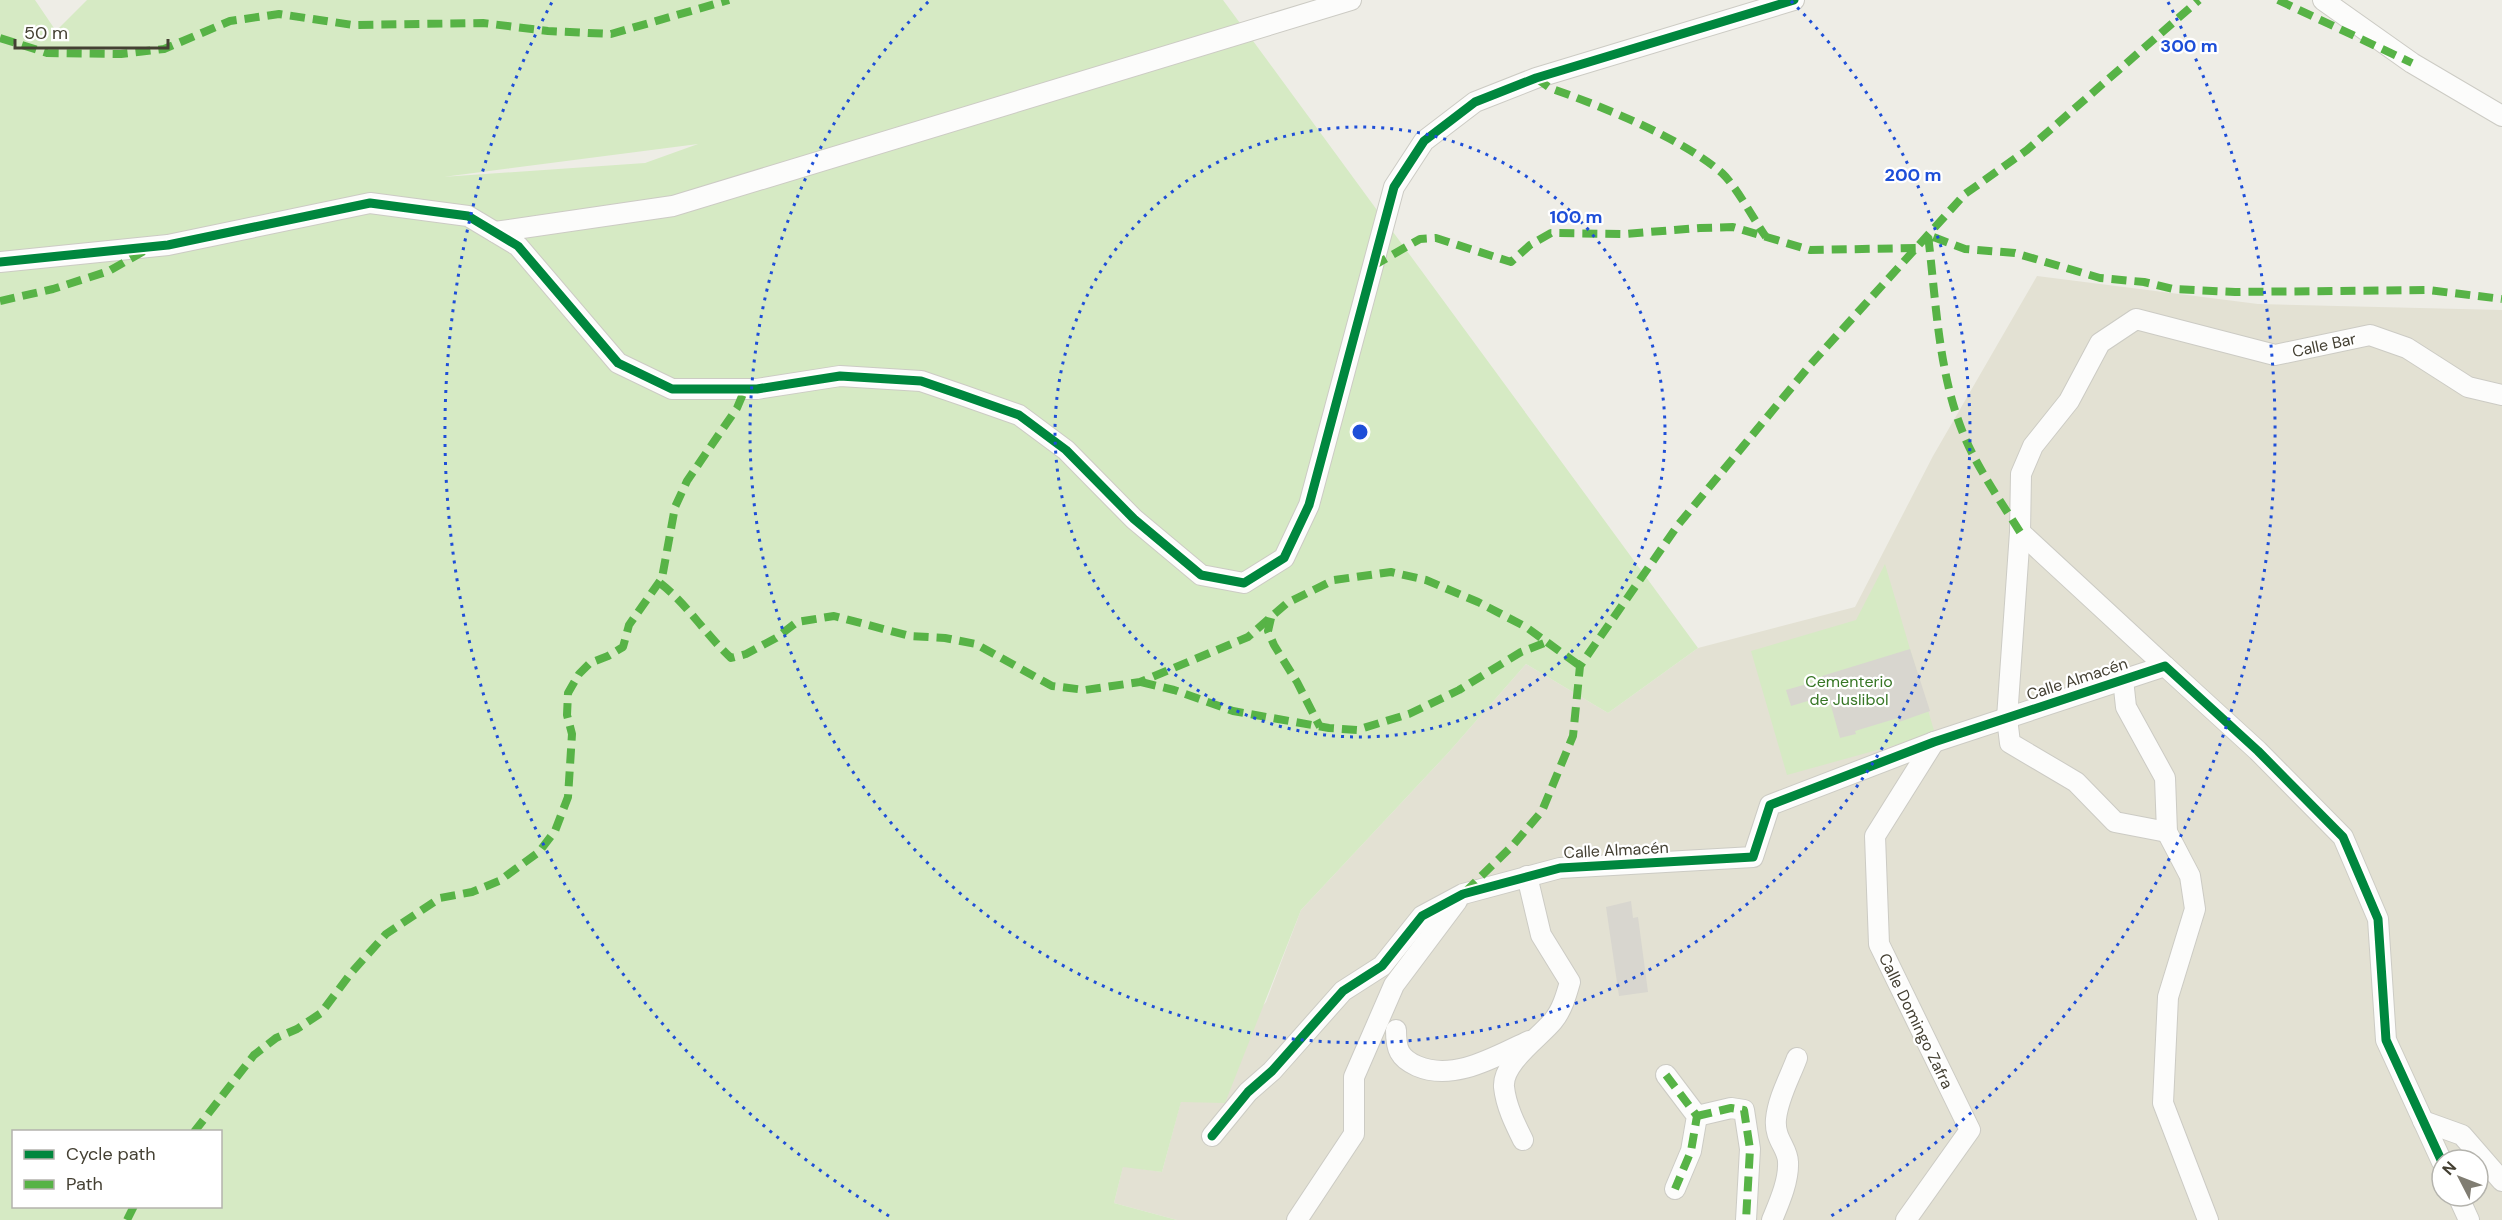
<svg xmlns="http://www.w3.org/2000/svg" width="2502" height="1220" viewBox="0 0 2502 1220" font-family="'DM Sans',sans-serif">
	<rect width="100%" height="100%" fill="#eeede6"/>
	<path fill="#e3e1d3" fill-rule="evenodd" d="M2037,276l221,28 244,6v910h-1325l-63,-17 9,-37 39,6 19,-71 85,-99 35,-92 147,-157 78,-89 82,49 90,-65 157,-41 78,-151zM2442,1160h36v36h-36z"/>
	<g fill="#d6eac4" fill-rule="evenodd">
		<path d="M0,0h35l21,31 31,-31h1136l475,648 -90,65 -82,-49 -78,89 -147,157 -76,193 -44,-1 -19,70 -39,-5 -9,36 63,17h-1177zM698,144l-53,19 -203,14h1zM14,1132h206v74h-206z"/>
		<path d="M1885,564l50,170 -148,41 -36,-124 105,-31z"/>
	</g>
	<g fill="#d8d6cf">
		<path d="M1910,649l20,62 -31,11 -1,-4 -43,13 1,3 -16,4 -12,-43 -37,11 -5,-16 38,-11 -2,-3z"/>
		<path d="M1631,901l2,17 5,-1 10,75 -29,4 -13,-89z"/>
	</g>
	<g fill="none" stroke-linecap="round" stroke-linejoin="round">
		<defs>
			<g id="minor">
				<path d="M2323,0l89,63 90,53"/>
				<path d="M495,232l178,-26 678,-206"/>
				<path d="M0,262l168,-17 202,-42 98,13 50,30 100,117 54,26h85l83,-13 81,5 41,14 57,20 47,35 68,69 67,56 43,8 40,-25 25,-53 85,-318 30,-46 51,-39 61,-24 258,-78"/>
				<path d="M2020,532l145,134"/>
				<path d="M2123,679l3,28 39,71 2,54 23,44 5,33 -27,88 -5,106 45,117"/>
				<path d="M2167,832l-52,-10 -39,-40 -66,-39 -3,-25 13,-186 1,-58 12,-28 36,-45 31,-58 36,-24 139,36 95,-20 37,13 61,39 34,8"/>
				<path d="M1396,1030c0,19 3,28 21,36 37,16 79,-10 112,-25"/>
				<path d="M1666,1075l31,41 -6,35 -16,38"/>
				<path d="M1697,1116l34,-8 13,2 6,39 -4,71"/>
				<path d="M2423,1121l39,14 40,46"/>
				<path d="M1212,1136l36,-44 24,-21 71,-80 39,-25 40,-50 41,-22 97,-26 193,-11 17,-52 164,-63 231,-76 93,85 85,86 35,82 8,121 56,122"/>
				<path d="M1523,1140c-8,-16 -17,-34 -19,-53 -2,-24 35,-49 49,-66 9,-11 13,-25 17,-39l-29,-47 -14,-59"/>
				<path d="M2458,1196l11,24"/>
				<path d="M1297,1220l57,-86v-57l40,-92 63,-84"/>
				<path d="M1772,1220c7,-17 17,-39 16,-58 0,-14 -14,-23 -12,-43 2,-21 14,-42 21,-61"/>
				<path d="M1906,1220l64,-90 -91,-186 -4,-108 59,-94"/>
			</g>
		</defs>
		<use href="#minor" stroke="#cccbc4" stroke-width="22"/>
		<use href="#minor" stroke="#fcfcfb" stroke-width="20"/>
		<g stroke="#57b346" stroke-width="8" stroke-dasharray="15 8" stroke-linecap="butt">
			<path d="M2278,0l134,63"/>
			<path d="M0,38l47,15 74,1 43,-5 66,-28 49,-7 74,11 130,-2 65,8 63,3 118,-34"/>
			<path d="M1536,78l14,10c53,19 130,49 172,85 14,13 32,47 44,64"/>
			<path d="M1373,266l47,-27 16,-1 75,24 19,-17 21,-12 73,1 76,-6 33,-1 77,23 106,-2"/>
			<path d="M0,301l53,-12 56,-18 35,-20"/>
			<path d="M2020,532c-20,-32 -43,-64 -57,-99 -25,-62 -27,-133 -35,-198l37,14 50,4 85,25 44,4 29,7 62,3 193,-2 74,9"/>
			<path d="M660,583c27,21 46,52 71,75l15,-4 30,-16 21,-16 37,-6 76,20 35,2 31,6 76,42 33,4 55,-8 108,-45 39,-34 47,-23 57,-8 35,8 52,22 48,25 54,39"/>
			<path d="M1271,618l-3,13 6,14 23,37 23,45"/>
			<path d="M1141,682l33,8 59,21 96,17 28,2 52,-16 50,-24 62,-38 26,-10"/>
			<path d="M1465,892l49,-48 28,-33 31,-75 7,-70 98,-141 133,-161 154,-170 62,-44 172,-150"/>
			<path d="M1666,1075l31,41 -6,35 -16,38"/>
			<path d="M1697,1116l34,-8 13,2 6,39 -4,71"/>
			<path d="M194,1132l60,-77 22,-17 21,-9 24,-16 30,-40 35,-39 54,-36 32,-6 27,-11 40,-29 16,-21 13,-34 4,-63 -5,-19 1,-22 11,-19 11,-11 18,-7 15,-9 6,-22 33,-47 13,-71 12,-26 50,-73 8,-19"/>
			<path d="M127,1220l7,-14"/>
		</g>
		<defs>
			<g id="cycleway">
				<path d="M0,262l168,-17 202,-42 98,13 50,30 100,117 54,26h85l83,-13 81,5 41,14 57,20 47,35 68,69 67,56 43,8 40,-25 25,-53 85,-318 30,-46 51,-39 61,-24 258,-78"/>
				<path d="M1212,1136l36,-44 24,-21 71,-80 39,-25 40,-50 41,-22 97,-26 193,-11 17,-52 164,-63 231,-76 93,85 85,86 35,82 8,121 56,122"/>
			</g>
		</defs>
		<use href="#cycleway" stroke="#fff" stroke-width="13"/>
		<use href="#cycleway" stroke="#00873e" stroke-width="9"/>
	</g>
	<g fill="none" stroke="#1d4ed8" stroke-width="3" stroke-dasharray="3 6">
		<circle cx="1360" cy="432" r="305"/>
		<path d="M1791 1A610 610 0 1 1 929 1"/>
		<path d="M889 1216A915 915 0 0 1 552 2M2168 2A915 915 0 0 1 1831 1216"/>
	</g>
	<g text-anchor="middle" dominant-baseline="central" stroke-width="4.5" stroke-linejoin="round" paint-order="stroke">
		<g font-size="16" fill="#444033" stroke="#fff">
			<text transform="translate(2324 345) rotate(-12)">Calle Bar</text>
			<text transform="translate(2077 679) rotate(-18)">Calle Almacén</text>
			<text transform="translate(1616 850) rotate(-3)">Calle Almacén</text>
			<text transform="translate(1916 1021) rotate(64)">Calle Domingo Zafra</text>
		</g>
		<g font-size="16" fill="#377625" stroke="#fff">
			<text x="1849" y="681">Cementerio<tspan x="1849" dy="18">de Juslibol</tspan></text>
		</g>
	</g>
	<circle cx="1360" cy="432" r="9" fill="#1d4ed8" stroke="#fff" stroke-width="3"/>
	<g font-size="18" text-anchor="middle" font-weight="bold" fill="#1d4ed8" stroke="#fff" stroke-width="4.5" stroke-linejoin="round" paint-order="stroke">
		<text x="2189" y="52">300 m</text>
		<text x="1913" y="181">200 m</text>
		<text x="1576" y="223">100 m</text>
	</g>
	<rect x="12" y="1130" width="210" height="78" fill="#ffffff" stroke="#b4b3ad" stroke-width="1.5"/>
	<rect x="24" y="1150" width="30" height="9" fill="#00873e" stroke="#b4b3ad" stroke-width="1.5"/>
	<text x="66" y="1160" font-size="18" fill="#444033">Cycle path</text>
	<rect x="24" y="1180" width="30" height="9" fill="#57b346" stroke="#b4b3ad" stroke-width="1.5"/>
	<text x="66" y="1190" font-size="18" fill="#444033">Path</text>
	<g transform="translate(2460 1178) rotate(312)"><circle r="28" fill="#ffffff" stroke="#b4b3ad" stroke-width="1.5"/>
	<path d="M0-4.5L10 22L0 15L-10 22Z" fill="#807d72"/>
	<text y="-9" font-size="16" font-weight="bold" text-anchor="middle" fill="#444033">N</text>
	</g>
	<path d="M15 39v9h153v-9" fill="none" stroke="#444033" stroke-width="3"/>
	<text x="24" y="39" font-size="18" fill="#444033" stroke="#ffffff" stroke-width="4.5" paint-order="stroke">50 m</text>
</svg>
